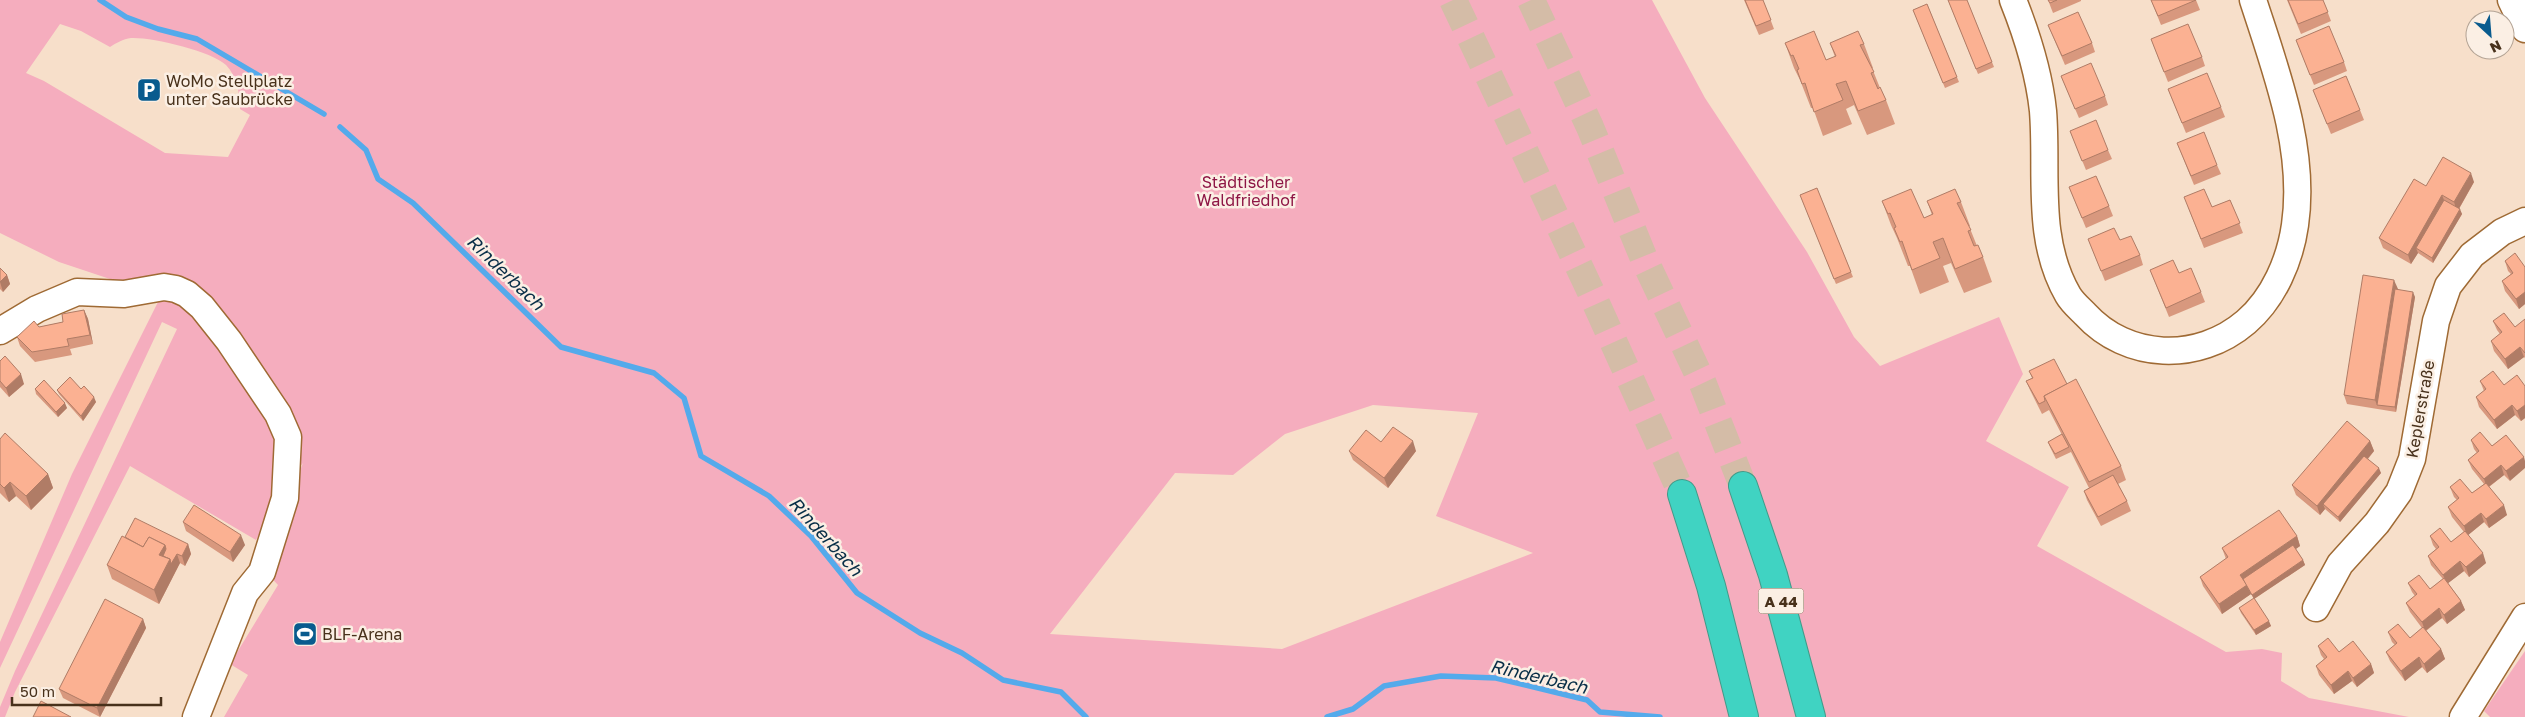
<svg xmlns="http://www.w3.org/2000/svg" width="2525" height="717" viewBox="0 0 2525 717" font-family="'Golos Text',sans-serif">
	<rect width="100%" height="100%" fill="#f7dfca"/>
	<g fill="#f5adbe" fill-rule="evenodd">
		<path d="M0,0h1652l53,98 102,154 47,85 26,29 119,-49 24,57 -37,67 83,46 -32,59 189,106 36,-3 20,4 -1,28 28,17 100,19h-2185l24,-42 -18,-11 48,-79 -17,-18 42,-104 -18,22 -29,55 -126,-74 -115,226 -10,25h-5v-10l15,-36 162,-342 -15,-7 -162,346v-26l72,-168 89,-178 -102,-34 -59,-29zM60,24l21,7 29,16c6,-4 13,-8 21,-9 21,-1 80,13 95,27 11,11 14,30 14,44l10,6 -22,42 -63,-4 -121,-72 -18,-8zM1373,405l105,8 -42,103 97,37 -251,96 -232,-15 125,-161 58,2 52,-41z"/>
		<path d="M2525,651v66h-35l-6,-6z"/>
	</g>
	<g fill="none" stroke-linecap="round" stroke-linejoin="round">
		<g stroke="#54aaeb" stroke-width="5.5">
			<path d="M100,0l26,17 32,12 39,10 127,75"/>
			<path d="M340,127l26,23 12,29 35,24 148,144 93,26 30,25 17,58 68,40 42,40 46,57 63,40 42,20 41,27 58,12 25,25"/>
			<path d="M1327,717l26,-8 31,-23 57,-10 55,2 91,22 13,12 60,5"/>
		</g>
		<g stroke="#d4bca7" stroke-width="28" stroke-dasharray="28 14" stroke-linecap="butt">
			<path d="M1453,0l138,292 91,202"/>
			<path d="M1531,0l59,127 55,134 58,123 40,102"/>
		</g>
		<defs>
			<g id="minor">
				<path d="M2013,0c14,35 26,73 30,111 5,62 -8,127 25,184 4,7 11,13 17,19 42,46 113,49 161,8 28,-24 44,-62 49,-97 11,-76 -19,-154 -42,-225"/>
				<path d="M2511,0l14,29"/>
				<path d="M0,331l37,-22 40,-17 47,2 40,-7 12,2 11,5 15,13 27,34 49,73 10,23 -3,61 -23,74 -17,21 -49,124"/>
				<path d="M2316,608l24,-44 37,-41 22,-31 13,-33 24,-138 12,-35 24,-31 30,-23 23,-11"/>
				<path d="M2463,717l62,-100"/>
			</g>
			<g id="highway">
				<path d="M1743,486l30,89 38,142"/>
				<path d="M1682,494l29,92 33,131"/>
			</g>
		</defs>
		<use href="#minor" stroke="#9f6a34" stroke-width="29"/>
		<use href="#highway" stroke="#439a88" stroke-width="30"/>
		<use href="#minor" stroke="#fff" stroke-width="26"/>
		<use href="#highway" stroke="#40d3c2" stroke-width="28"/>
	</g>
	<g fill="#d8987e">
		<path d="M1744,0h19l11,29 -15,6z"/>
		<path d="M1948,0h19l27,67 -16,7z"/>
		<path d="M2048,0h33v1l-28,12z"/>
		<path d="M2151,0h45l4,10 -39,15z"/>
		<path d="M2287,0h36l8,21 -30,13z"/>
		<path d="M1927,4l32,78 -14,6 -32,-78z"/>
		<path d="M2048,25l44,18 3,9 -30,13z"/>
		<path d="M2151,39l51,18 3,9 -37,16z"/>
		<path d="M2296,40l48,22 3,9 -33,14z"/>
		<path d="M1785,43l41,17 9,-3 -5,-14 34,1 9,24h-1l8,20 6,12 9,24 -28,11 -13,-30 -8,4 6,15 -29,12 -10,-28h-2l-11,-28 -6,-12z"/>
		<path d="M2061,76l44,20 3,9 -29,13z"/>
		<path d="M2168,89l53,18 4,10 -39,16z"/>
		<path d="M2313,90l47,20 4,10 -33,14z"/>
		<path d="M2070,131l38,19 4,9 -26,11z"/>
		<path d="M2177,143l40,22 4,9 -27,11z"/>
		<path d="M2474,182l-15,27 3,5 -29,49 -15,-10 -7,11 -28,-16 -4,-10 47,-52z"/>
		<path d="M2069,187l40,19 4,10 -27,12z"/>
		<path d="M1817,188l36,89 -17,7 -36,-89z"/>
		<path d="M2230,200l13,33 -39,15 -16,-41h24z"/>
		<path d="M1882,201l42,17 8,-3 -5,-14 34,1 9,24h-1l8,20 6,11 9,25 -28,11 -13,-30 -8,3 6,16 -29,12 -10,-28h-2l-11,-28 -6,-13z"/>
		<path d="M2088,239l32,1 20,15 3,10 -38,16z"/>
		<path d="M2505,261l20,6v37l-6,5 -14,-18 -3,-10 9,-7 -3,-3z"/>
		<path d="M0,268l7,7 3,9 -7,8 -3,-3z"/>
		<path d="M2150,270l29,3 22,19 4,10 -36,15z"/>
		<path d="M2398,290l17,7 -19,115 -49,-8 -3,-9z"/>
		<path d="M84,310l4,9 5,25 -23,5 2,6 -37,7 -15,-16 -3,-9 22,-10 24,-5z"/>
		<path d="M2525,319v39l-1,-1 -16,12 -14,-18 -3,-10 9,-7 -3,-4 -4,-9 22,6z"/>
		<path d="M0,361l24,23 -15,13 -9,-10z"/>
		<path d="M2029,371l38,13 54,82 5,14 -8,4 9,17 4,10 -30,15 -14,-26 -3,-9 5,-3 -18,-36 -15,7 -6,-12 -2,-5 14,-7 -13,-25 -7,4 -12,-24 -4,-9 6,-3z"/>
		<path d="M2480,381l24,4 21,1v32l-4,3 -6,-6 -18,14 -18,-22 -3,-10 8,-6z"/>
		<path d="M35,389l32,19 -9,9 -22,-23z"/>
		<path d="M81,389l15,13 -13,19 -24,-27 -2,-4z"/>
		<path d="M2506,435l4,46 -6,-6 -15,12 18,28 -18,13 -5,-6 -16,13 18,28 -17,14 -5,-6 -16,12 13,18 4,9 -18,14 -5,-6 -16,13 15,18 4,10 -18,14 -5,-6 -17,14 -15,-20 -4,-9 9,-7 -3,-3 -4,-10 22,6 12,-10 -12,-16 -4,-9 9,-7 -3,-4 -4,-9 22,6 13,-10 -12,-14 -3,-9 8,-7 -3,-4 -3,-9 21,6 13,-10 -12,-15 -4,-10 9,-7 -3,-3 -4,-10 22,6 12,-9 -12,-15 -4,-9 9,-7 -3,-4 -3,-9 21,6z"/>
		<path d="M0,439l48,35 5,14 -22,22 -15,-14 -7,6 -9,-9z"/>
		<path d="M2370,441l4,10 -6,8 13,14 -41,49 -15,-13 -5,6 -24,-20 -4,-10z"/>
		<path d="M1381,442l35,9 -28,37 -35,-28 -4,-9z"/>
		<path d="M183,522l62,23 -12,17 -47,-31z"/>
		<path d="M2297,536l3,10 -4,3 7,11 2,5 -51,34 17,27 -15,9 -15,-22 -2,-5 15,-9 -3,-5 -29,20 -19,-28 -3,-9 26,-18 -4,-11z"/>
		<path d="M125,537l63,7 3,10 -6,12 -5,-3 -21,41 -47,-25 -5,-14z"/>
		<path d="M143,619l3,9 -46,89 -37,-19 -4,-9z"/>
		<path d="M2318,646l21,6 32,12 3,9 -17,14 -5,-6 -18,13 -15,-19 -3,-9 8,-7 -3,-4z"/>
	</g>
	<g fill="#b07c66">
		<path d="M2471,173l3,9 -17,30 -3,-10z"/>
		<path d="M2442,195l4,10 -30,43 2,5 -7,11 -3,-9z"/>
		<path d="M2460,209l2,5 -29,49 -1,-5z"/>
		<path d="M7,275l3,9 -7,8 -3,-10z"/>
		<path d="M2394,280l4,9 -21,116 -2,-5z"/>
		<path d="M2413,292l2,5 -19,115 -1,-5z"/>
		<path d="M2525,292v12l-6,5 -3,-10z"/>
		<path d="M84,310l4,9 5,25 -3,-9z"/>
		<path d="M2520,347l4,10 -16,12 -3,-10z"/>
		<path d="M21,374l3,10 -15,13 -3,-9z"/>
		<path d="M94,397l2,5 -13,19 -2,-5z"/>
		<path d="M65,403l2,5 -9,9 -2,-5z"/>
		<path d="M2512,405l3,10 -18,14 -3,-9z"/>
		<path d="M2525,405v13l-4,3 -4,-10z"/>
		<path d="M1413,441l3,10 -28,37 -4,-10z"/>
		<path d="M2370,441l4,10 -47,56 -4,-3 2,5 -5,6 -3,-9z"/>
		<path d="M2524,457l1,4v7l-15,13 -4,-10z"/>
		<path d="M2501,465l3,10 -17,13 -3,-9z"/>
		<path d="M2379,468l2,5 -41,49 -2,-5z"/>
		<path d="M48,474l5,14 -22,22 -5,-14z"/>
		<path d="M10,482l6,14 -7,6 -5,-14z"/>
		<path d="M2504,505l3,10 -18,13 -3,-9z"/>
		<path d="M2481,513l3,9 -17,14 -3,-10z"/>
		<path d="M241,535l4,10 -12,17 -3,-10z"/>
		<path d="M2297,536l3,10 -55,38 -5,-9z"/>
		<path d="M188,544l3,10 -6,12 -3,-10z"/>
		<path d="M165,545l5,14 -11,-4z"/>
		<path d="M2483,553l3,10 -17,14 -3,-10z"/>
		<path d="M177,554l3,9 -21,41 -5,-14 16,-31z"/>
		<path d="M2303,560l2,5 -51,34 -2,-4z"/>
		<path d="M2460,561l4,10 -17,13 -4,-9z"/>
		<path d="M2247,585l4,9 -29,20 -3,-10z"/>
		<path d="M2461,601l4,9 -18,14 -3,-9z"/>
		<path d="M2439,608l3,10 -17,13 -3,-9z"/>
		<path d="M143,619l3,9 -46,89 -3,-9z"/>
		<path d="M2269,621l2,5 -15,9 -2,-5z"/>
		<path d="M2441,649l4,10 -18,14 -3,-9z"/>
		<path d="M2419,657l3,10 -17,14 -4,-10z"/>
		<path d="M2371,664l3,9 -17,14 -4,-9z"/>
		<path d="M2348,671l4,10 -18,13 -3,-9z"/>
	</g>
	<g fill="#fbb192" stroke="#b07c66">
		<path d="M1745,0h18l8,20 -15,6z"/>
		<path d="M1948,0h19l25,62 -16,7z"/>
		<path d="M2048,0h9l-7,3z"/>
		<path d="M2151,0h45l-38,16z"/>
		<path d="M2288,0h35l5,12 -30,12z"/>
		<path d="M1927,4l30,73 -14,6 -30,-73z"/>
		<path d="M2078,12l14,31 -30,13 -14,-31z"/>
		<path d="M2188,24l14,33 -38,15 -13,-33z"/>
		<path d="M2329,26l15,36 -34,13 -14,-35z"/>
		<path d="M1814,31l12,29 10,-4 -6,-13 28,-12 6,13 -4,1 14,27 -3,1 7,16 2,-2 6,13 -28,11 -12,-30 -10,3 7,16 -29,12 -9,-29 -3,1 -5,-14 2,-1 -6,-14 -2,1 -6,-13z"/>
		<path d="M2091,63l14,33 -30,13 -14,-33z"/>
		<path d="M2207,73l14,34 -39,16 -14,-34z"/>
		<path d="M2346,76l14,34 -33,14 -14,-34z"/>
		<path d="M2096,120l12,30 -26,11 -12,-30z"/>
		<path d="M2204,132l13,33 -26,11 -14,-33z"/>
		<path d="M2443,157l28,16 -17,29 -12,-7 -34,60 -29,-17 35,-59 12,7z"/>
		<path d="M2096,176l13,30 -27,12 -13,-31z"/>
		<path d="M1817,188l34,84 -17,7 -34,-84z"/>
		<path d="M1911,189l13,29 9,-4 -6,-13 28,-12 6,13 -4,1 14,27 -3,1 6,15 4,-1 5,12 -28,12 -12,-31 -10,4 7,16 -28,12 -10,-29 -2,1 -6,-14 2,-1 -6,-14 -2,1 -6,-13z"/>
		<path d="M2204,189l8,18 18,-7 10,23 -39,16 -17,-42z"/>
		<path d="M2444,200l16,9 -28,49 -16,-10z"/>
		<path d="M2114,228l6,12 11,-4 9,19 -39,16 -13,-32z"/>
		<path d="M2515,253l10,14v25l-9,7 -14,-18 11,-8 -8,-12z"/>
		<path d="M2173,260l6,13 12,-5 10,24 -35,16 -16,-38z"/>
		<path d="M0,268l7,7 -7,7z"/>
		<path d="M2363,275l31,5 -19,120 -31,-5z"/>
		<path d="M2395,289l18,3 -18,115 -18,-2z"/>
		<path d="M84,310l6,25 -23,4 2,7 -37,6 -15,-15 17,-16 5,6 24,-5 -1,-8z"/>
		<path d="M2504,313l11,14 10,-8v34l-5,-6 -15,12 -14,-18 11,-9 -9,-11z"/>
		<path d="M5,356l16,18 -15,14 -6,-7v-20z"/>
		<path d="M2054,359l13,25 -23,12 1,5 -6,3 -13,-23 7,-3 -4,-7z"/>
		<path d="M2493,371l11,14 13,-10 8,11v19l-8,6 -5,-6 -18,15 -18,-23 10,-8 -6,-8z"/>
		<path d="M70,377l11,12 3,-3 10,11 -13,19 -24,-26z"/>
		<path d="M2076,379l45,87 -32,16 -45,-86z"/>
		<path d="M44,380l21,23 -9,9 -21,-23z"/>
		<path d="M2347,421l23,20 -53,65 -25,-21z"/>
		<path d="M1393,427l20,14 -29,37 -35,-27 17,-21 15,12z"/>
		<path d="M2480,432l12,14 14,-11 18,22 -18,14 -5,-6 -17,14 -16,-19 11,-9 -8,-11z"/>
		<path d="M5,433l43,41 -22,22 -16,-14 -6,6 -4,-4v-45z"/>
		<path d="M2062,434l7,13 -14,7 -7,-12z"/>
		<path d="M2364,456l15,12 -41,49 -15,-13z"/>
		<path d="M2113,475l14,26 -29,16 -14,-26z"/>
		<path d="M2460,479l12,14 14,-10 18,22 -18,14 -5,-6 -17,13 -16,-19 11,-9 -9,-11z"/>
		<path d="M194,505l47,30 -11,17 -47,-30z"/>
		<path d="M2279,510l18,26 -57,39 7,10 -28,19 -19,-27 28,-20 -6,-9z"/>
		<path d="M135,518l53,26 -6,12 -5,-2 -6,10 -1,-5 -7,-3 3,-7 -1,-4 -16,-8 -6,10 -18,-10z"/>
		<path d="M2440,528l11,14 14,-11 18,22 -17,14 -6,-6 -17,14 -15,-19 11,-9 -9,-11z"/>
		<path d="M122,536l21,11 6,-10 16,8 -6,10 11,4 -16,31 -47,-25z"/>
		<path d="M2293,545l10,15 -51,35 -9,-16z"/>
		<path d="M2419,575l11,14 14,-11 17,23 -17,14 -5,-7 -17,14 -16,-19 11,-9 -9,-11z"/>
		<path d="M2254,598l15,23 -15,9 -15,-22z"/>
		<path d="M105,599l38,20 -46,89 -38,-19z"/>
		<path d="M2398,624l12,14 13,-11 18,22 -17,15 -5,-7 -18,14 -15,-19 11,-9 -9,-11z"/>
		<path d="M2328,638l11,14 14,-11 18,23 -18,14 -5,-7 -17,14 -15,-19 11,-9 -9,-11z"/>
		<path d="M41,701l30,16h-38z"/>
	</g>
	<defs>
		<symbol id="parking-square" viewBox="-11 -11 22 22"><rect x="-9" y="-9" width="18" height="18" rx="4" fill="#095b8e" stroke="#fbefe4"/><path d="M-3.5-5.5H1a3.5 3.5 0 0 1 0 7H-1V5.5H-3.5ZM-1-3.4V-.6H.8a1.4 1.4 0 0 0 0-2.8Z" fill="#fff"/></symbol>
		<symbol id="stadium-square" viewBox="-11 -11 22 22"><rect x="-9" y="-9" width="18" height="18" rx="4" fill="#095b8e" stroke="#fbefe4"/><path d="M0-5a6.5 5 0 1 0 0 10a6.5 5 0 1 0 0-10ZM-3.5-1.8h7v3.6h-7Z" fill="#fff"/></symbol>
	</defs>
	<g fill-rule="evenodd">
		<use href="#parking-square" x="135" y="76" width="28" height="28"/>
		<use href="#stadium-square" x="291" y="620" width="28" height="28"/>
	</g>
	<g text-anchor="middle" dominant-baseline="central" stroke-width="5" stroke-linejoin="round" paint-order="stroke">
		<rect fill="#fbefe4" stroke="#7e6a57" stroke-width="1" x="1758.5" y="588.5" width="45" height="25" rx="4"/>
		<g font-size="15" font-weight="bold" fill="#48311b">
			<text x="1781" y="601">A 44</text>
		</g>
		<g font-size="16" fill="#48311b" stroke="#fbefe4" text-anchor="start">
			<text x="166" y="81">WoMo Stellplatz<tspan x="166" dy="18">unter Saubrücke</tspan></text>
			<text x="322" y="634">BLF-Arena</text>
		</g>
		<g font-size="16" fill="#8e1645" stroke="#fbefe4">
			<text x="1246" y="182">Städtischer<tspan x="1246" dy="18">Waldfriedhof</tspan></text>
		</g>
		<g font-size="16" fill="#48311b" stroke="#fbefe4">
			<text transform="translate(2420 409) rotate(-80)">Keplerstraße</text>
		</g>
		<g font-size="18" font-style="italic" fill="#082e47" stroke="#fbefe4">
			<text transform="translate(506 272) rotate(44)">Rinderbach</text>
			<text transform="translate(826 536) rotate(48)">Rinderbach</text>
			<text transform="translate(1539 676) rotate(13)">Rinderbach</text>
		</g>
	</g>
	<g transform="translate(2490 35) rotate(154)"><circle r="24" fill="#fbefe4" stroke="#b3a394"/>
	<path d="M0-4L9 19L0 12L-9 19Z" fill="#095b8e"/>
	<text y="-8" font-size="14" font-weight="bold" text-anchor="middle" fill="#48311b">N</text>
	</g>
	<path d="M12 697v8h149v-8" fill="none" stroke="#48311b" stroke-width="2.5"/>
	<text x="20" y="697" font-size="15" fill="#48311b" stroke="#fbefe4" stroke-width="4" paint-order="stroke">50 m</text>
</svg>
